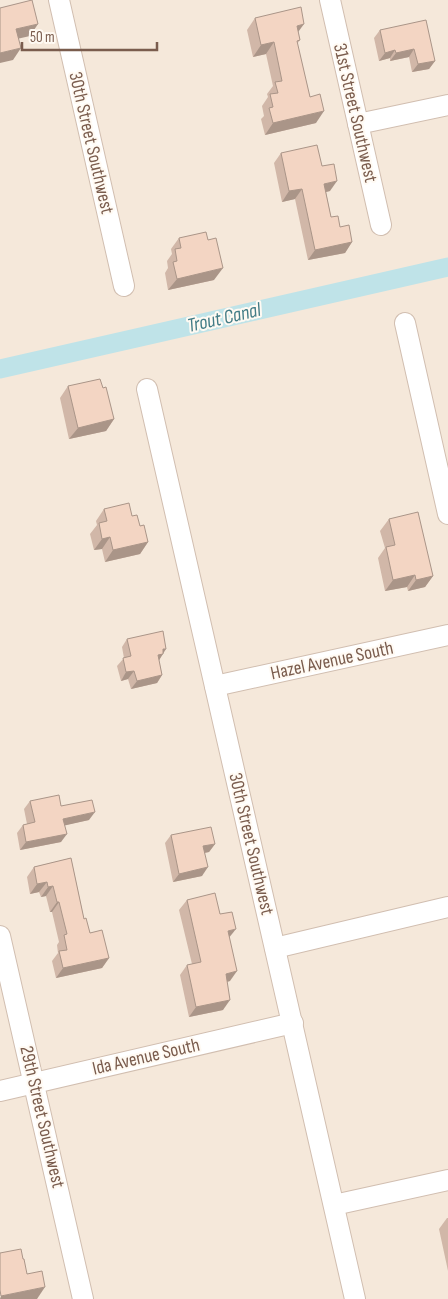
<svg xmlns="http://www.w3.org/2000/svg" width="448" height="1299" viewBox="0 0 448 1299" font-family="'Sofia Sans Condensed',sans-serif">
	<rect width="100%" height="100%" fill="#fdf6ec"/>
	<rect fill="#f5e8da" x="0" y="0" width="448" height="1299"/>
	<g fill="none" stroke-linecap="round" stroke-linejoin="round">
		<path stroke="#bfe3e8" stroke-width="19" d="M0,369l448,-102"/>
		<defs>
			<g id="minor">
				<path d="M59,0l65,286"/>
				<path d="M330,0l51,225"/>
				<path d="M358,124l90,-19"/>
				<path d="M405,323l43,191"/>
				<path d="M147,389l208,910"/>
				<path d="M215,686l233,-51"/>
				<path d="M0,936l83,363"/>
				<path d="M275,948l173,-41"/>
				<path d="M0,1091l293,-68"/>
				<path d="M334,1205l114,-25"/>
			</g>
		</defs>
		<use href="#minor" stroke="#d1beb0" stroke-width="22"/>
		<use href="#minor" stroke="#fff" stroke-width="20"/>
	</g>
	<g fill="#d1b7a8">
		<path d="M255,18l43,14 2,8 -3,4 19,79 -51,12 -4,-16 3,-3 -2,-10 6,-9 -1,-3 6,-8 -7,-32 -13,3 -6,-27z"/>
		<path d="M380,30l55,31 -6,8 -17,3 -3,-15 -19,4v-3l-11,3 -5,-23z"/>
		<path d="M281,153l41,13 8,25 -4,1 5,25 21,25 -7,11 -37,7 -13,-61 -13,3 -8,-39z"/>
		<path d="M179,238l35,42 -46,10 -3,-17 3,-5 -1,-7 5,-7 -1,-5z"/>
		<path d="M68,386l35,2 11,31 -8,12 -37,8 -9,-41z"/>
		<path d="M104,509l28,7 8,10 8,16 -8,12 -35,8 -3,-13 -8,1 -4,-16 7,-9 -1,-4z"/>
		<path d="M389,519l44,57 -8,11 -17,4 -1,-4 -22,4 -7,-33 7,-10 -5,-17z"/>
		<path d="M127,639l36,14 -4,7 3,15 -5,8 -26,6 -3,-10 -7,2 -4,-15 7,-8 -2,-11z"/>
		<path d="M30,801l31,5 28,14 -24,5 -4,17 -41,8 -3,-17 6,-8 4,-1 -3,-15z"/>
		<path d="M171,835l44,9 -6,8 -4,1 -3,23 -29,6 -8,-39z"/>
		<path d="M71,858l13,61 6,14 19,25 -7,10 -46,10 -4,-17 6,-8 -1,-8 2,-3 -7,-30h-2l-4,-16 -5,1 -2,-5 -9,2 -3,-17 7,-10z"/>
		<path d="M187,900l33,14 9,24 1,43 -3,1 -4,28 -34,7 -9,-42 7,-10 5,-1 -13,-54z"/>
		<path d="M447,1218h1v53l-9,-42z"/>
	</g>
	<g fill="#aa9588">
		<path d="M38,24l-8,12 -22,5 8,-12z"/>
		<path d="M304,24l-8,11 1,-9z"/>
		<path d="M274,42l-8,12 -13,3 8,-12z"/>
		<path d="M21,48l-8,12 -13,3v-10z"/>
		<path d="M414,49l-5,8 -19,4 6,-8z"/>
		<path d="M395,50l-5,8 -11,3 6,-8z"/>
		<path d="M435,61l-6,8 -17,3 6,-8z"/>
		<path d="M324,111l-8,12 -51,12 8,-12z"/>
		<path d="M337,181l-7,10 -13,3 7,-10z"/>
		<path d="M302,189l-7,10 -13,3 7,-11z"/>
		<path d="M352,242l-7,11 -37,7 7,-10z"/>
		<path d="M223,268l-9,12 -46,10 9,-11z"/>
		<path d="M114,419l-8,12 -37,8 9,-11z"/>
		<path d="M110,537l-8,12 -8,1 8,-11z"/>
		<path d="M148,542l-8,12 -35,8 8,-12z"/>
		<path d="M415,575l-8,12 -22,4 8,-11z"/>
		<path d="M433,576l-8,11 -17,4 8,-11z"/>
		<path d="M163,649h3l-8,13v-7z"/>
		<path d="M134,671l-6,8 -7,2 5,-9z"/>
		<path d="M162,675l-5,8 -26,6 6,-8z"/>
		<path d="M95,812l-6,8 -31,7 5,-8z"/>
		<path d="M67,834l-6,8 -41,8 6,-8z"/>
		<path d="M215,844l-6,8 -12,2 6,-8z"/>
		<path d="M208,867l-6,9 -29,6 6,-8z"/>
		<path d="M47,882l-8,10 -9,2 7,-10z"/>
		<path d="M53,886l-7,10 -5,1 7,-10z"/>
		<path d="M57,902h2l-7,10h-2z"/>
		<path d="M236,929l-8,10v-8z"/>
		<path d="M109,958l-7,10 -46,10 7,-10z"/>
		<path d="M237,971l-7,10 -12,3 8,-10z"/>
		<path d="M230,1000l-7,10 -34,7 7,-10z"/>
		<path d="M45,1287l-8,12h-37l1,-3z"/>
	</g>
	<g fill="#f3d5c3" stroke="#aa9588">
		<path d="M32,0l6,24 -22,5 5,19 -21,5v-45z"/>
		<path d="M301,7l3,17 -7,2 3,14 -3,1 13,56 10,-3 4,17 -51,12 -4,-15 4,-1 -3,-13 8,-1 -3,-11 7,-1 -8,-39 -13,3 -6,-27z"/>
		<path d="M426,20l9,41 -17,3 -4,-15 -18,4 -1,-3 -10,3 -5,-23z"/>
		<path d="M317,145l5,21 12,-2 3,17 -13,3 7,33 7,-1 2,11 9,-2 3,17 -37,8 -13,-61 -13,2 -8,-38z"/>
		<path d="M206,232l2,8 8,-2 7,30 -46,11 -4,-17 4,-1 -2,-12 6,-1 -2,-10z"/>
		<path d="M100,379l3,9 3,-1 8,32 -36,9 -10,-42z"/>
		<path d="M129,503l3,13 5,-1 3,11 4,-1 4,17 -35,8 -3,-13 -8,2 -3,-16 8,-2 -3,-12z"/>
		<path d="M418,512l15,64 -17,4 -1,-5 -22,5 -7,-33 9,-2 -6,-26z"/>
		<path d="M163,631l3,18h-3v5l-5,1 4,20 -25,6 -3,-10 -8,1 -3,-14 8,-2 -4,-17z"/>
		<path d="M59,795l2,11 31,-6 3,12 -32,7 4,15 -41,8 -3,-17 12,-3 -5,-21z"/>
		<path d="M211,827l4,17 -12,2 5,21 -29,7 -8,-39z"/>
		<path d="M71,858l13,61 2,-1 4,15 12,-3 7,28 -46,10 -4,-17 8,-1 -3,-15 3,-1 -8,-32h-2l-4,-16 -5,1 -1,-5 -10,2 -3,-17z"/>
		<path d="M215,893l5,21 12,-2 4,17 -8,2 9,40 -11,3 4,26 -34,7 -9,-42 14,-3 -14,-62z"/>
		<path d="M21,1249l2,10h1l3,15 15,-3 3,16 -44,9 -1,-6v-37z"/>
	</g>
	<g text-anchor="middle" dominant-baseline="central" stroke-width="4" stroke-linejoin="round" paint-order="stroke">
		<g font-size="19" fill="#7a5c4d" stroke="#fffaf3">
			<text transform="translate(355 113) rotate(77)">31st Street Southwest</text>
			<text transform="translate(91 143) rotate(77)">30th Street Southwest</text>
			<text transform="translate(332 661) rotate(-12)">Hazel Avenue South</text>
			<text transform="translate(251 844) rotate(77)">30th Street Southwest</text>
			<text transform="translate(146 1057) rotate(-13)">Ida Avenue South</text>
			<text transform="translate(42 1117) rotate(77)">29th Street Southwest</text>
		</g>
		<g font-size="20" font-style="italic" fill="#437c86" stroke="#fffaf3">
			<text transform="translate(224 318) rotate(-13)">Trout Canal</text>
		</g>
	</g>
	<path d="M22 42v8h135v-8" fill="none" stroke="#7a5c4d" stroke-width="2.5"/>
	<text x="30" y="42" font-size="15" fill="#7a5c4d" stroke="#fffaf3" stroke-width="4" paint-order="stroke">50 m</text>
</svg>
